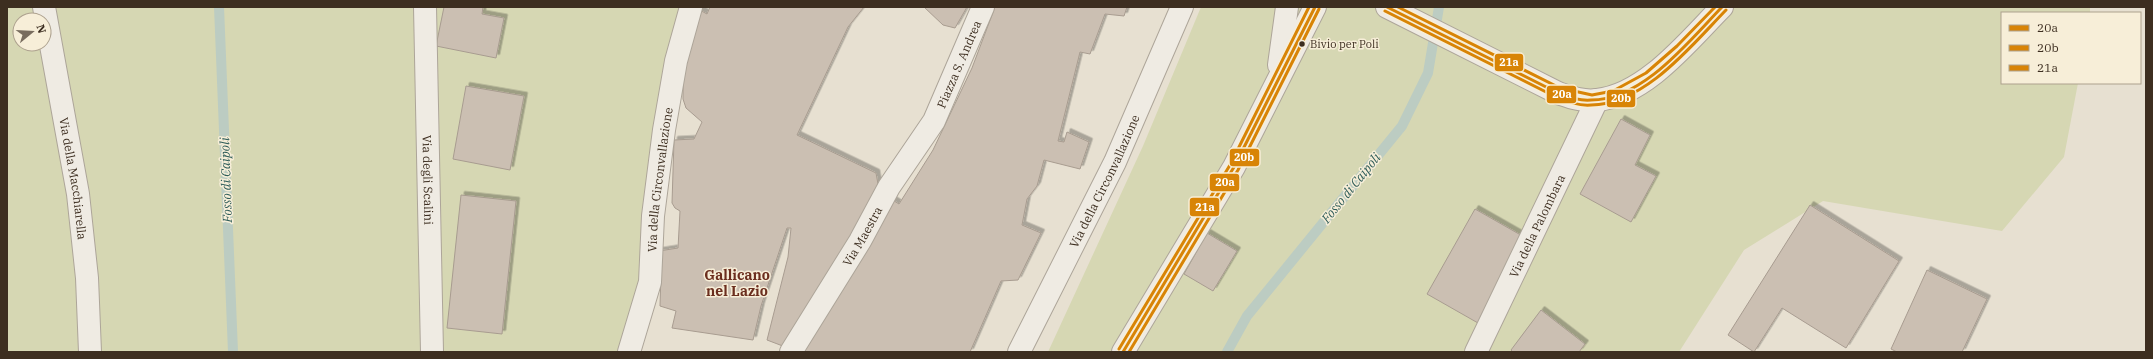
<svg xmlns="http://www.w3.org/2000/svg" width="2153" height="359" viewBox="0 0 2153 359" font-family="'IBM Plex Serif',serif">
	<defs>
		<filter id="shadow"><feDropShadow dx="3.5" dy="-3.5" stdDeviation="0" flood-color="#0004"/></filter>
	</defs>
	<rect width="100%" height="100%" fill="#e7e0d1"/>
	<g fill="#d6d7b3" fill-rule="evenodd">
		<path d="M7,7h684l-62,345h-622zM20,20h24v24h-24z"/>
		<path d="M1201,7h889v6h-88v70h76l-14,74 -62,74 -179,-30 -79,49 -65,102h-631l95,-206z"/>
	</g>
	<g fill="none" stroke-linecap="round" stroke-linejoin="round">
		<g stroke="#bcccc2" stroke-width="10">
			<path d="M219,7l14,345"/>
			<path d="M1227,352l20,-36 155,-190 26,-53 11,-66"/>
		</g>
	</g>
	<g fill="#cbbfb2" stroke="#a89c90" filter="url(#shadow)">
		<path d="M444,7h39l-1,7 22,4 -8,40 -60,-12z"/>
		<path d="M710,7h154l-16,20 -51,108 79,38 2,11 -15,39 -75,125 -21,-8 21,-83 3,-29h-4l-26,78 -8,34 -81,-12 4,-17 -16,-5 1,-33 -2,-22 19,-3 2,-37 -5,-3 -3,-5 2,-63 20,-1 8,-17 -16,-14 -3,-9v-27l7,-21 2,-26 4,-17 11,6z"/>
		<path d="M924,7h43l-12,21 -12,-3z"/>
		<path d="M995,7h132l-3,9 -19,-2 -15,40 -10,-2 -22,89 6,1 3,-10 22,10 -9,27 -36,-9 -7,26 -10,13 -5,26 19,8 -23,47 -17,1 -31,71h-166l87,-153 8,5 34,-54 39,-82z"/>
		<path d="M466,86l58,10 -14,74 -57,-11z"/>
		<path d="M1621,119l29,16 -15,30 21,11 -25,46 -51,-28z"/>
		<path d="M461,195l55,6 -14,133 -55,-6z"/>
		<path d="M1810,205l89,56 -53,87 -64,-40 -28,44 -26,-17z"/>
		<path d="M1475,209l51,29 -48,85 -51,-29z"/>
		<path d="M1207,233l30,18 -24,40 -29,-17z"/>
		<path d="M1927,270l60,29 -25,53h-65l-6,-3z"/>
		<path d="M1541,310l44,34 -6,8h-66l-2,-2z"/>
	</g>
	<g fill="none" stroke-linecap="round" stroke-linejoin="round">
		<defs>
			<g id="minor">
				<path id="s1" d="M44,7l34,187 9,84 3,74"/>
				<path id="s2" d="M425,7l7,345"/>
				<path d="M1387,7l171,86c12,4 25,9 39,7 49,-5 92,-60 125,-93"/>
				<path d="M1279,65l8,-58"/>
				<path id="s3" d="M629,352l21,-70 3,-66 11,-86 12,-69 15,-54"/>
				<path id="s4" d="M791,352l69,-111 29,-54 45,-66 49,-114"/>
				<path id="s5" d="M1019,352l96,-190 67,-155"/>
				<path d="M1123,352l111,-185 81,-160"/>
				<path id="s6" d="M1476,352l121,-252"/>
			</g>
		</defs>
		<use href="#minor" stroke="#ada599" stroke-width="24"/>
		<use href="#minor" stroke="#efebe3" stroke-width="22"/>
		<defs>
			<g id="bus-1">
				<path d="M1387,7l171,86c11,4 21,8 33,7 52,0 98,-59 131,-93"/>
				<path d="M1123,352l111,-185 81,-160"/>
			</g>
			<g id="bus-2">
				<path d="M1385,11l171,86c11,5 23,9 35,8 54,-1 100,-59 135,-95"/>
				<path d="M1129,352l109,-182 81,-161"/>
			</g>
			<g id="bus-3">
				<path d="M1398,7l162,81 32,7 21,-4 33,-18 31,-27 38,-39"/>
				<path d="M1119,349l111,-184 79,-158"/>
			</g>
		</defs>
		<use href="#bus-1" stroke="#f7eed8" stroke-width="6"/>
		<use href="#bus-2" stroke="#f7eed8" stroke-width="6"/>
		<use href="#bus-3" stroke="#f7eed8" stroke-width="6"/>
		<use href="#bus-1" stroke="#d88406" stroke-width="3"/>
		<use href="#bus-2" stroke="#d88406" stroke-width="3"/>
		<use href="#bus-3" stroke="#d88406" stroke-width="3"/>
	</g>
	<circle fill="#3d2e20" stroke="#f7eed8" stroke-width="1.5" cx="1302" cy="44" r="3.5"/>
	<g text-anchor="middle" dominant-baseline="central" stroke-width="3" stroke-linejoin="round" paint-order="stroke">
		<g font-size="11" fill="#3d2e20" stroke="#f7eed8" text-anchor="start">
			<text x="1310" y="44">Bivio per Poli</text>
		</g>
		<g font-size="12" fill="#3d2e20" stroke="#f7eed8">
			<text stroke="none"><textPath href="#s4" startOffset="334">Piazza S. Andrea</textPath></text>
			<text stroke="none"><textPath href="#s1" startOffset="174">Via della Macchiarella</textPath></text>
			<text stroke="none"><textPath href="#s2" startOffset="173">Via degli Scalini</textPath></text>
			<text stroke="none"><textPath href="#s3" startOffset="176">Via della Circonvallazione</textPath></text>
			<text stroke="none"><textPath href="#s5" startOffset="191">Via della Circonvallazione</textPath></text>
			<text stroke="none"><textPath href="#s6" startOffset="140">Via della Palombara</textPath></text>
			<text stroke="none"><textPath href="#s4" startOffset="136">Via Maestra</textPath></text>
		</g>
		<g font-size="13" font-style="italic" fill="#2f5d5a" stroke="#f7eed8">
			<text transform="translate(226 180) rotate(-92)">Fosso di Caipoli</text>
			<text transform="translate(1351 188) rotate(-51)">Fosso di Caipoli</text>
		</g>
		<g font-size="14" font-weight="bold" fill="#6b2e1e" stroke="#f7eed8">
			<text x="737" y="275">Gallicano<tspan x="737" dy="16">nel Lazio</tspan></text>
		</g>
	</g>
	<g stroke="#f7eed8" stroke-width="1.5">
		<rect x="1494" y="53" width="30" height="19" rx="4" fill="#d88406"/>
		<rect x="1546" y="85" width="31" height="19" rx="4" fill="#d88406"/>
		<rect x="1606" y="89" width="30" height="19" rx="4" fill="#d88406"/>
		<rect x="1229" y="148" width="31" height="19" rx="4" fill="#d88406"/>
		<rect x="1209" y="173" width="31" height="19" rx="4" fill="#d88406"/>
		<rect x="1189" y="197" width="31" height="20" rx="4" fill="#d88406"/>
	</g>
	<g font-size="11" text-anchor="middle" font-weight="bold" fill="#fff">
		<text x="1509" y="66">21a</text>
		<text x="1562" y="98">20a</text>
		<text x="1621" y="102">20b</text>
		<text x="1244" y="161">20b</text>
		<text x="1225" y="186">20a</text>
		<text x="1205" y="211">21a</text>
	</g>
	<rect width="2153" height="359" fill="none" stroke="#3d2e20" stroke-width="16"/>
	<rect x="2001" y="12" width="140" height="72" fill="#f7eed8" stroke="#ada18e"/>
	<rect x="2009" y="25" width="20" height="6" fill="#d88406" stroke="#ada18e"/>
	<text x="2037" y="32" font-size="12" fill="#3d2e20">20a</text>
	<rect x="2009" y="45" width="20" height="6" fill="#d88406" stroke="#ada18e"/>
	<text x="2037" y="52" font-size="12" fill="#3d2e20">20b</text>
	<rect x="2009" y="65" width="20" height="6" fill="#d88406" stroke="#ada18e"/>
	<text x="2037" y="72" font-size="12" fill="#3d2e20">21a</text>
	<g transform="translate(32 32) rotate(72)"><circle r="19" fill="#f7eed8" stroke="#ada18e"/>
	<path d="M0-3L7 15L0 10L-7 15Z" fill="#786c5e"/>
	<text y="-6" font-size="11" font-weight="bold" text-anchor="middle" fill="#3d2e20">N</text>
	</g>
</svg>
